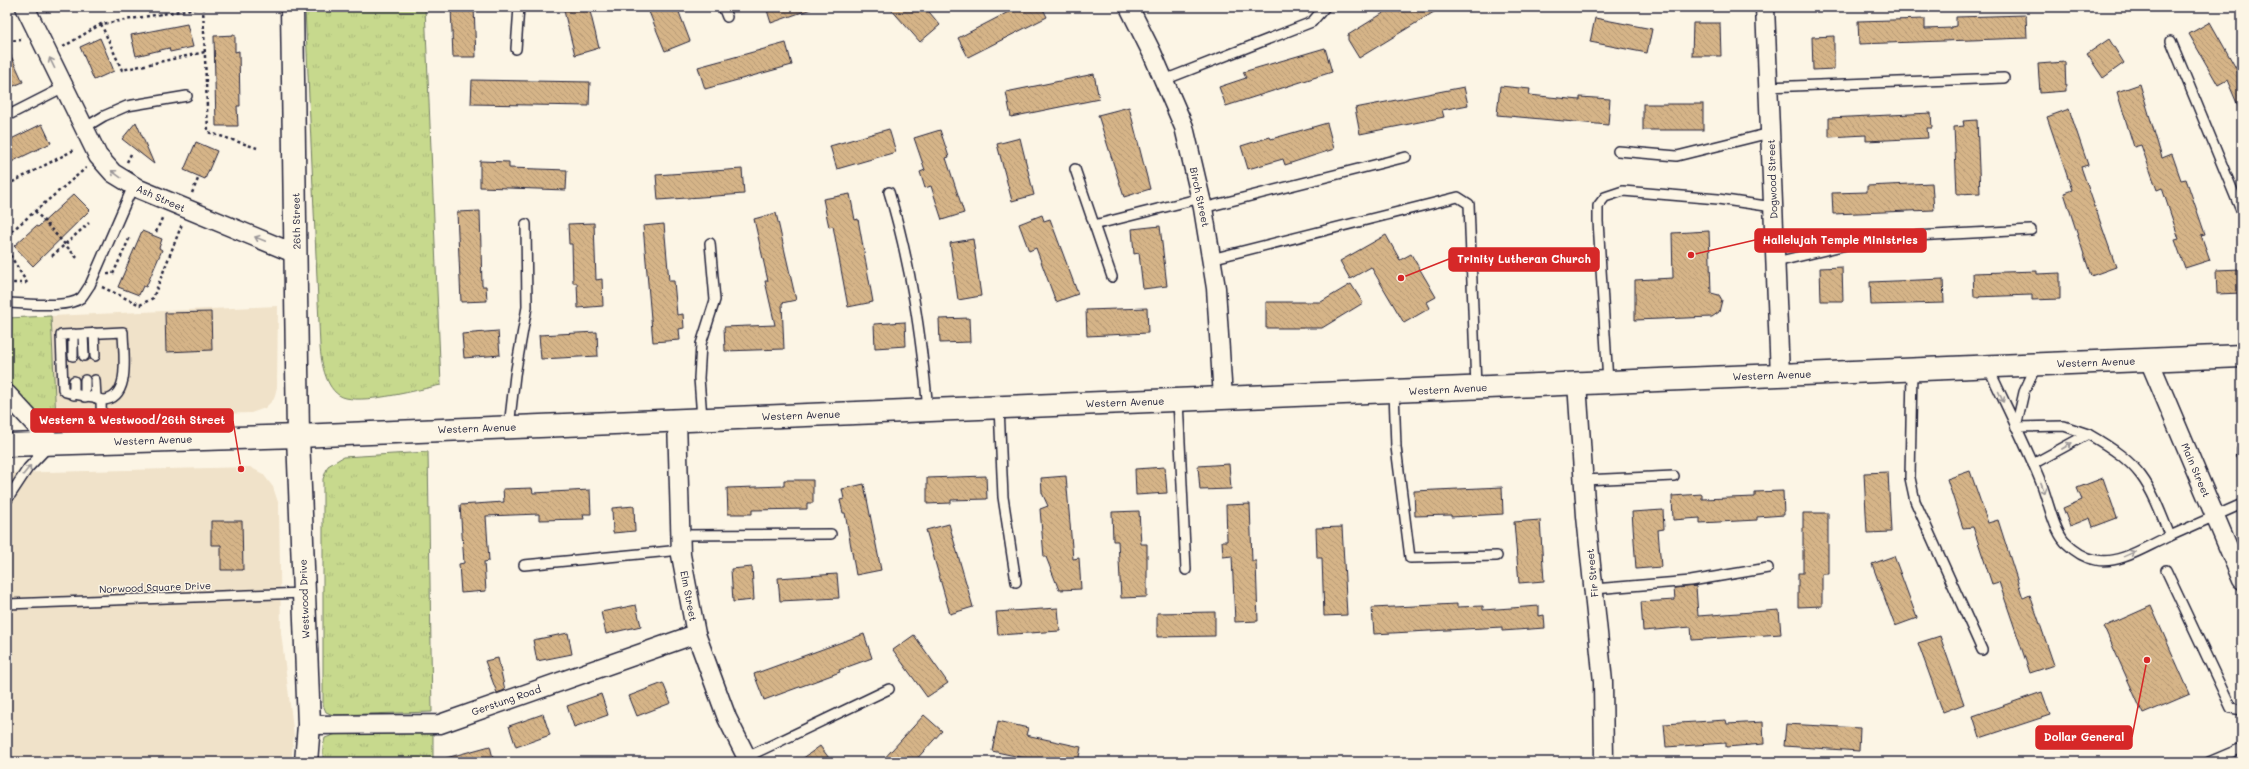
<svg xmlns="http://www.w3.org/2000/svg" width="2249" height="769" viewBox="0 0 2249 769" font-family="Mali,sans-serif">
	<defs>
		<pattern id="grass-tufts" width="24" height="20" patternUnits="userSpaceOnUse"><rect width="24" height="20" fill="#c7d98d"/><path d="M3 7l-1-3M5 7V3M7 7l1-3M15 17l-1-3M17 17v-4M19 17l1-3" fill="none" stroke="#abba7b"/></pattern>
		<pattern id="building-back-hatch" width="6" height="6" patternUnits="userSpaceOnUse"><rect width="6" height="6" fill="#d5b488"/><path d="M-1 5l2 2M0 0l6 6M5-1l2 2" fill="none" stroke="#b79a76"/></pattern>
	</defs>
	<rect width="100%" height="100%" fill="#fcf5e5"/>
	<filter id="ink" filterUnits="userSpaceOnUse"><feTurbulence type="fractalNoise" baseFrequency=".025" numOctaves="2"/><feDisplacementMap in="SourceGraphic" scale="8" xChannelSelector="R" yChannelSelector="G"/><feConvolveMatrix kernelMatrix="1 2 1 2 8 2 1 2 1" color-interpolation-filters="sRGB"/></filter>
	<g filter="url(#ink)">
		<g fill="#f0e2c9">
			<path d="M278,306l-1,81 -3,12 -9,9 -14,5 -195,6 -5,-103z"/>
			<path d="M250,467l13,7 10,13 6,18 2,128 13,103 -3,26h-284v-289z"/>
		</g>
		<g fill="url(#grass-tufts)" stroke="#747e64">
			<path d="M305,7h120l16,378c-24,5 -72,18 -95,13 -20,-4 -25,-36 -26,-52z"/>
			<path d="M51,316l5,103c-22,-3 -35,-24 -49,-40v-61z"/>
			<path d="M428,452l4,260 -99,3 -7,-3 -3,-7v-226l5,-13 15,-9z"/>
			<path d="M342,732h91v30h-110v-15l2,-9z"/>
		</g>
		<g fill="url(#building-back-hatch)" stroke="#22223b">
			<path d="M451,7h23l2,50h-23z"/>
			<path d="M563,7h26l10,41 -24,7z"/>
			<path d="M647,7h30l13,34 -25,10z"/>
			<path d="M766,7h45v2l-40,14z"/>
			<path d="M889,7h36l15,18 -20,17z"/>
			<path d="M1018,7h24l5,10 -79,40 -10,-19z"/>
			<path d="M1393,7h49l-83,51 -11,-18v-5z"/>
			<path d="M2026,15l1,23 -168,6 -1,-23 67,-2v10l26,-1v-1l5,-1v-9z"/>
			<path d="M1595,18l57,11 -5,24 -57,-11z"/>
			<path d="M2210,22l32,57v36l-15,-35 -9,5 -29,-51z"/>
			<path d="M1693,23h27l1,33h-29z"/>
			<path d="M187,24l6,23 -23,5 -1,-4 -33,8 -5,-21z"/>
			<path d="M235,35v17l4,-1 1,55h-3l1,20h-22l-2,-90z"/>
			<path d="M1834,36v33l-21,1 -1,-33z"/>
			<path d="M100,38l14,33 -20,9 -14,-33z"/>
			<path d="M2109,39l15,24 -21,15 -16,-24z"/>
			<path d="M786,43l6,22 -87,24 -7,-22z"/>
			<path d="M7,47l16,35 -16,7z"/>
			<path d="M1325,48l7,24 -106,34 -7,-19 27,-9 -3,-6z"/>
			<path d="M2065,62l1,29 -26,2 -2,-29z"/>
			<path d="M1094,74l5,25 -88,18 -5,-25z"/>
			<path d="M472,80l118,2 -1,24 -118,-2z"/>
			<path d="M2140,84l22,74 10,-4 9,26 5,-1 19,55 -4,1 9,25 -25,8 -10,-28 4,-1 -17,-51 -5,2 -16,-45 -7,2 -17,-55z"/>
			<path d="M1500,86l30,3 -1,6 51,5v-3l30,2 -2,26 -111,-10z"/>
			<path d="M1464,87l4,18 -26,5 2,7 -84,17 -5,-26z"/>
			<rect x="1643" y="104" width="60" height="26"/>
			<path d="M1129,107l21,82 -26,8 -26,-82z"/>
			<path d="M2069,109l19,56 -7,2 35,100 -25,9 -27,-83 8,-3 -25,-73z"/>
			<path d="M1931,113l1,15h-5l1,10 -62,3v-6l-37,2v-19z"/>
			<path d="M1977,120l3,73 -23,1 -3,-67 10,-1 -1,-5z"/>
			<path d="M136,122l18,42 -32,-25z"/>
			<path d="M1327,123l7,26 -49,16 -2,-6 -35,10 -7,-23 29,-9 1,2z"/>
			<path d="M42,124l9,19 -44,21v-23z"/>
			<path d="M889,129l7,23 -59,17 -7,-23z"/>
			<path d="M940,130l9,27 -3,1 18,55 -22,7 -11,-34 -6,2 -5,-16 5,-2 -11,-32z"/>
			<path d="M1020,138l14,57 -22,6 -15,-57z"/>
			<path d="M196,142l21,9 -12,28 -21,-9z"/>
			<path d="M480,161l29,1v6l58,2 -1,20 -86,-3z"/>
			<path d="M742,169l2,25 -86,6 -2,-25z"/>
			<path d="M1932,183l2,27 -101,4 -1,-21 35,-1v-6z"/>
			<path d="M74,194l16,16 -57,56 -19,-20 22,-20 2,1z"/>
			<path d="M850,194l5,26 3,-1 15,83 -25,5 -15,-81 -4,1 -6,-28z"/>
			<path d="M480,211l2,75h4l1,15 -26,1 -4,-90z"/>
			<path d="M776,213l20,87 -14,3 2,46 -59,2 -1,-24 51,-2 -10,-44h3l-14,-62z"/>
			<path d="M1042,215l2,6 6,-2 28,75 -22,8 -20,-54 -7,3 -10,-27z"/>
			<path d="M594,223l2,57 6,-1 1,27 -25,2 -1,-25h-4l-1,-39h-3l-1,-20z"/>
			<path d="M664,224l5,57h5l3,34 6,-1 1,14 -5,1 1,11 -27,2 -10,-116z"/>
			<path d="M1160,226l7,60 -24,3 -4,-36 -5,1 -2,-25z"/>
			<path d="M142,231l20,8 -3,9 3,2 -16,37 -3,-1 -4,9 -21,-8z"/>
			<path d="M1709,231l2,62 8,2 3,5 -3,12 -7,5 -77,3v-40l38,-2 -1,-45z"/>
			<path d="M1386,235l14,25 11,-6 25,43 -9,5 3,6 -26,15 -33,-56 -21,12 -10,-18z"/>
			<path d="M973,239l8,57 -23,4 -8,-57z"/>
			<path d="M1842,267l1,34h-22l-1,-33z"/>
			<path d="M2242,269v24l-25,1 -1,-24z"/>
			<path d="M2037,271v3l23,-1v26l-28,1v-5l-58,2 -1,-24z"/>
			<path d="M1943,279l1,24 -73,2 -1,-23z"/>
			<path d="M1351,284l12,19 -41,25h-56v-26h55z"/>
			<path d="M1147,308l1,25 -61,3 -1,-26z"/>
			<path d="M211,312l1,38 -46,2 -1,-39z"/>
			<path d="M969,318l1,24 -30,1 -1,-24z"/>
			<path d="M905,322l1,24 -31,2 -1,-24z"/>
			<path d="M498,331l2,24 -36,3 -2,-24z"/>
			<path d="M597,332l1,24 -57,3 -2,-24z"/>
			<path d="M1229,464l2,25 -31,1 -2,-24z"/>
			<path d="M1165,467l2,26 -31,2 -1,-26z"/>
			<path d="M1970,471l18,52 10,-3 25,78 7,-3 24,70 -24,8 -31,-91 -7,2 -19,-57 -10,1 -16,-49z"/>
			<path d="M1888,472l3,60 -24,1 -3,-60z"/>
			<path d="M986,476l1,23 -36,1v3l-24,1v-26z"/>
			<path d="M1066,476l7,83 6,-1 2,31 -22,1 -13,-33h-2l-4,-48 8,-3 -6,-13 -1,-15z"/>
			<path d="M2103,478l14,40 -24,9 -3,-9 -20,8 -7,-18 19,-8 -5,-12z"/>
			<path d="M784,480h29v23h-6v6l-55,1v4h-24l-1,-26 57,-2z"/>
			<path d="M864,484l17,86 -25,5 -11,-62h-2l-3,-13 4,-1 -2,-10z"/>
			<path d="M1502,487l1,27 -52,3v-2l-36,1 -1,-25z"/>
			<path d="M532,488l1,5 57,-3 1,24h-8l1,5 -45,1v-6l-53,2 3,45 -5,1 2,29 -25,2 -2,-29 5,-1 -4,-58 44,-3 -1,-13z"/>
			<path d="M1783,491l1,24 -27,2v3l-57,3v-5l-27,2 -1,-24 30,-2v5l53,-2v-5z"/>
			<path d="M1250,504l2,57h4l2,60 -23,1 -3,-66 -9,1 -1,-16h5l-1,-36z"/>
			<path d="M634,506l1,25 -22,2 -1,-25z"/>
			<path d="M1663,510l1,19 -6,1 3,37 -25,2 -4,-57z"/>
			<path d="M1139,511l2,33h6v53l-26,1 -3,-57h-5l-1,-29z"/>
			<path d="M1803,513h25v61h-6v32l-24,1v-34h5z"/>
			<path d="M1540,520l4,61 -25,2 -5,-61z"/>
			<path d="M211,521h31l1,49h-22v-25h-10z"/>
			<path d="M949,524l24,83 -23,7 -24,-84z"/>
			<path d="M1342,527l5,88 -23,1 -2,-58h-5l-1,-30z"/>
			<path d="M1894,556l23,62 -22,8 -23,-62z"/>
			<path d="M752,567l2,33 -21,2 -2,-33z"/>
			<path d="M837,574l2,24 -59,3 -2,-23z"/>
			<path d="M1696,586l2,30 81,-6 2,24 -89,6 -1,-13 -48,4 -2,-29 34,-2 -1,-12z"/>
			<path d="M1457,604v3l26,-1v4l56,-4v10l5,-1 1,13 -43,3v-4l-128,7 -2,-26z"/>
			<path d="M636,605l5,21 -35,8 -5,-22z"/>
			<path d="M2151,606l39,88 -47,20 -39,-87z"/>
			<path d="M1058,608l2,23 -62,4 -2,-23z"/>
			<path d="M1215,612v24l-58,1v-24z"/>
			<path d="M568,633l4,21 -35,7 -4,-21z"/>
			<path d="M864,634l8,24 -33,12 1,2 -76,28 -10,-26z"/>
			<path d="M914,635l34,48 -21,14 -34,-47z"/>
			<path d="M1940,636l24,68 -21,8 -25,-69z"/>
			<path d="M498,658l7,32 -8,3 -12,-32z"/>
			<path d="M663,683l8,20 -34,13 -8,-20z"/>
			<path d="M2042,692l8,23 -70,23 -7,-22z"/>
			<path d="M601,694l7,21 -34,12 -7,-21z"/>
			<path d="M543,714l7,21 -34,12 -7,-21z"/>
			<path d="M924,715l18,16 -28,31h-33z"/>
			<path d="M1726,720l1,4 36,-2 1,22 -38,3v-4l-60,4 -2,-23z"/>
			<path d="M998,721l30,7 -2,7 55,12 -3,15h-35l-51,-11z"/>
			<path d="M1786,724l74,4 -1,23 -75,-5z"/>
			<path d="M490,746l4,16h-47l-1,-4z"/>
			<path d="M820,746l12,16h-34z"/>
		</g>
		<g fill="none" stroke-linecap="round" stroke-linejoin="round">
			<defs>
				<g id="service">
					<path d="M723,7l4,10"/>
					<path d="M2171,41l71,172"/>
					<path d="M516,49l3,-42"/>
					<path d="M1164,80l148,-58 13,-15"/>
					<path d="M1768,87l236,-9"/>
					<path d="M7,116l57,-29"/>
					<path d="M84,128l20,-12 23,-10 60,-10"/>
					<path d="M1618,151l59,5 93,-23"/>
					<path d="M1075,169l37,108"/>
					<path d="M889,192c22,72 32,144 39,218"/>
					<path d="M1203,208l203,-51"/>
					<path d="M1094,225l107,-27"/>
					<path d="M1211,259l247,-62 11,7 7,183"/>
					<path d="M1776,262l99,-24 156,-8"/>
					<path d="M7,303c18,0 60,6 74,-5 3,-3 6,-9 9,-13l43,-99"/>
					<path d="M123,332c0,19 9,67 -20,68 -3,0 -6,-2 -9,-3 -10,-1 -18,-2 -28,-5l-3,-3 -2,-54z"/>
					<path d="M94,333l1,23"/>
					<path d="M73,334v22"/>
					<path d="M83,334l1,22"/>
					<path d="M1988,367c18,39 38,78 54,118 6,16 12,45 23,57 8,8 19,16 31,18 24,5 52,-15 74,-24"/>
					<path d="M1912,370l-2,108 5,23 67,149"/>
					<path d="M85,380v17"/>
					<path d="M95,380l1,18"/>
					<path d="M74,381v14"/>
					<path d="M1608,382l-10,-161v-15l7,-9 18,-6 95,8 55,8"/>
					<path d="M1394,391l2,56 14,111 87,-2"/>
					<path d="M101,400l1,41"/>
					<path d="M1178,400l8,170"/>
					<path d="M999,407l4,90 13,85"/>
					<path d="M702,418l-3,-40 2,-34 14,-44 -5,-57"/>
					<path d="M509,427l6,-52 12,-68 -1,-83"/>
					<path d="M2016,427l48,-1 24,8 -55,30"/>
					<path d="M2016,427l8,-35 12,-26"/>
					<path d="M2088,434c54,31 60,46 82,102l72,-32"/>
					<path d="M2242,449v6"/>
					<path d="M1583,480l91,-4"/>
					<path d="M7,500l21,-32 21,-22"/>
					<path d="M680,535l151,-1"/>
					<path d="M524,565l157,-15"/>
					<path d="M2166,570l65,138 11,2"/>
					<path d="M1594,589l97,-8 77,-13"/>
					<path d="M7,604l297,-11"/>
					<path d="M747,757l142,-68"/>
					<path d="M2209,762l33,-14"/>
				</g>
				<g id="minor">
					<path d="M25,7l73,149 15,17 26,16 157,65"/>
					<path d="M1129,7l23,46 32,74 19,81 13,80 7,110"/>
					<path d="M1765,7l15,368"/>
					<path d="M2149,360l93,220"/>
					<path d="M1577,383l9,133 17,166 1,80"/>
					<path d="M7,394l45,49"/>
					<path d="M677,420l4,135 15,79 31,84 22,44"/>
					<path d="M309,725l131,-1 256,-90"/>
				</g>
				<path id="tertiary" d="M292,7l6,429 11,289 -3,37"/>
				<path id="secondary" d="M7,445l291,-9 1944,-80"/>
			</defs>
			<use href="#service" stroke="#22223b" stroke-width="12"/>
			<use href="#minor" stroke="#22223b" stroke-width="21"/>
			<use href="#tertiary" stroke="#22223b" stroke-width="25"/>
			<use href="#secondary" stroke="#22223b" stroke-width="25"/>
			<g stroke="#22223b" stroke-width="2.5" stroke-dasharray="3 3" stroke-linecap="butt">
				<path d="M203,7l5,125 49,16"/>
				<path d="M46,11l11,-4"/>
				<path d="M101,24l21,46 83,-18"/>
				<path d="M7,41l14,-1"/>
				<path d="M63,47l38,-23 103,-17"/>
				<path d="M127,162l5,-10"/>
				<path d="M7,185l69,-36"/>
				<path d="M192,193l6,-14"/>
				<path d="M35,211l43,48"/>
				<path d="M156,232l7,-16"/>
				<path d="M7,235l79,-67"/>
				<path d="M7,250l20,33"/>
				<path d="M52,256l37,-33"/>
				<path d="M107,274h6l17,-37"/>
				<path d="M7,283h19"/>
				<path d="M102,287l38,18 13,-7 29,-74"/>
			</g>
			<use href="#service" stroke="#fcf5e5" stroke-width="9"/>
			<use href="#minor" stroke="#fcf5e5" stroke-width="18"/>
			<use href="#tertiary" stroke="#fcf5e5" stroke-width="22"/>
			<use href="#secondary" stroke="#fcf5e5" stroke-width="22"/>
		</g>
		<defs><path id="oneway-shaft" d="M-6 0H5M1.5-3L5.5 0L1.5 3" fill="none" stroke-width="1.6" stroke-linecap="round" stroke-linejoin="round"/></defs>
		<g stroke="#9a9698">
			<use href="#oneway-shaft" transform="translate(52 63) rotate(-116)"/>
			<use href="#oneway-shaft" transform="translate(116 174) rotate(-144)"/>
			<use href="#oneway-shaft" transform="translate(260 239) rotate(-158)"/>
			<use href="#oneway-shaft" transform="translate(2001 397) rotate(66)"/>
			<use href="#oneway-shaft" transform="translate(2067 446) rotate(-30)"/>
			<use href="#oneway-shaft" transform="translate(27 470) rotate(-51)"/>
			<use href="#oneway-shaft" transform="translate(2043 488) rotate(69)"/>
			<use href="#oneway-shaft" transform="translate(2130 554) rotate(-24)"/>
		</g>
	</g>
	<g text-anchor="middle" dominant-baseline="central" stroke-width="3" stroke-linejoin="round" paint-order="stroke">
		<g font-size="10" fill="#22223b" stroke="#fcf5e5">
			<text transform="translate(1772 179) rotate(-92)">Dogwood Street</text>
			<text transform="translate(1200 197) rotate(78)">Birch Street</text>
			<text transform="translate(161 198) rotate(24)">Ash Street</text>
			<text transform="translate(296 221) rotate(-91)">26th Street</text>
			<text transform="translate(2096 362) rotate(-2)">Western Avenue</text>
			<text transform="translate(1772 375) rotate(-2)">Western Avenue</text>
			<text transform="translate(1448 389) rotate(-3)">Western Avenue</text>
			<text transform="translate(1125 402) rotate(-2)">Western Avenue</text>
			<text transform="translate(801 415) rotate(-2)">Western Avenue</text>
			<text transform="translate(477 428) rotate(-2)">Western Avenue</text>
			<text transform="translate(153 440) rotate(-2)">Western Avenue</text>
			<text transform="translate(2196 470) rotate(67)">Main Street</text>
			<text transform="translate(1592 573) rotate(-96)">Fir Street</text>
			<text transform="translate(155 587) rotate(-2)">Norwood Square Drive</text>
			<text transform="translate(689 596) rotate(79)">Elm Street</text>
			<text transform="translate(304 599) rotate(-92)">Westwood Drive</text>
			<text transform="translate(506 700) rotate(-19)">Gerstung Road</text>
		</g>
	</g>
	<path fill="none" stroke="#d62828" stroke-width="1.5" d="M1691 255L1755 240M1401 278L1449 259M241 469L233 421M2147 660L2132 737"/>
	<g fill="#d62828" stroke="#fcf5e5" stroke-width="1.5">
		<circle cx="1691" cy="255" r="4"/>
		<circle cx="1401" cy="278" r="4"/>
		<circle cx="241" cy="469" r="4"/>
		<circle cx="2147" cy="660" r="4"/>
	</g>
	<g fill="#d62828" stroke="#d62828" stroke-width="1.5">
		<rect x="1755" y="229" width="171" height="23" rx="4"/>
		<rect x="1449" y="248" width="150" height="23" rx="4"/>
		<rect x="31" y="409" width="202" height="23" rx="4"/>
		<rect x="2036" y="726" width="96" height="23" rx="4"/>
	</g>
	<g font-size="11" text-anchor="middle" font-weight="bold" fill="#fff">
		<text x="1840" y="244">Hallelujah Temple Ministries</text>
		<text x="1524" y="263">Trinity Lutheran Church</text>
		<text x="132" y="424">Western &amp; Westwood/26th Street</text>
		<text x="2084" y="741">Dollar General</text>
	</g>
	<rect width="2249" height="769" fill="none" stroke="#fcf5e5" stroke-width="24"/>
	<rect x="12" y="12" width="2225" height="745" fill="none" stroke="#22223b" stroke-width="1.5" filter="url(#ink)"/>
</svg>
